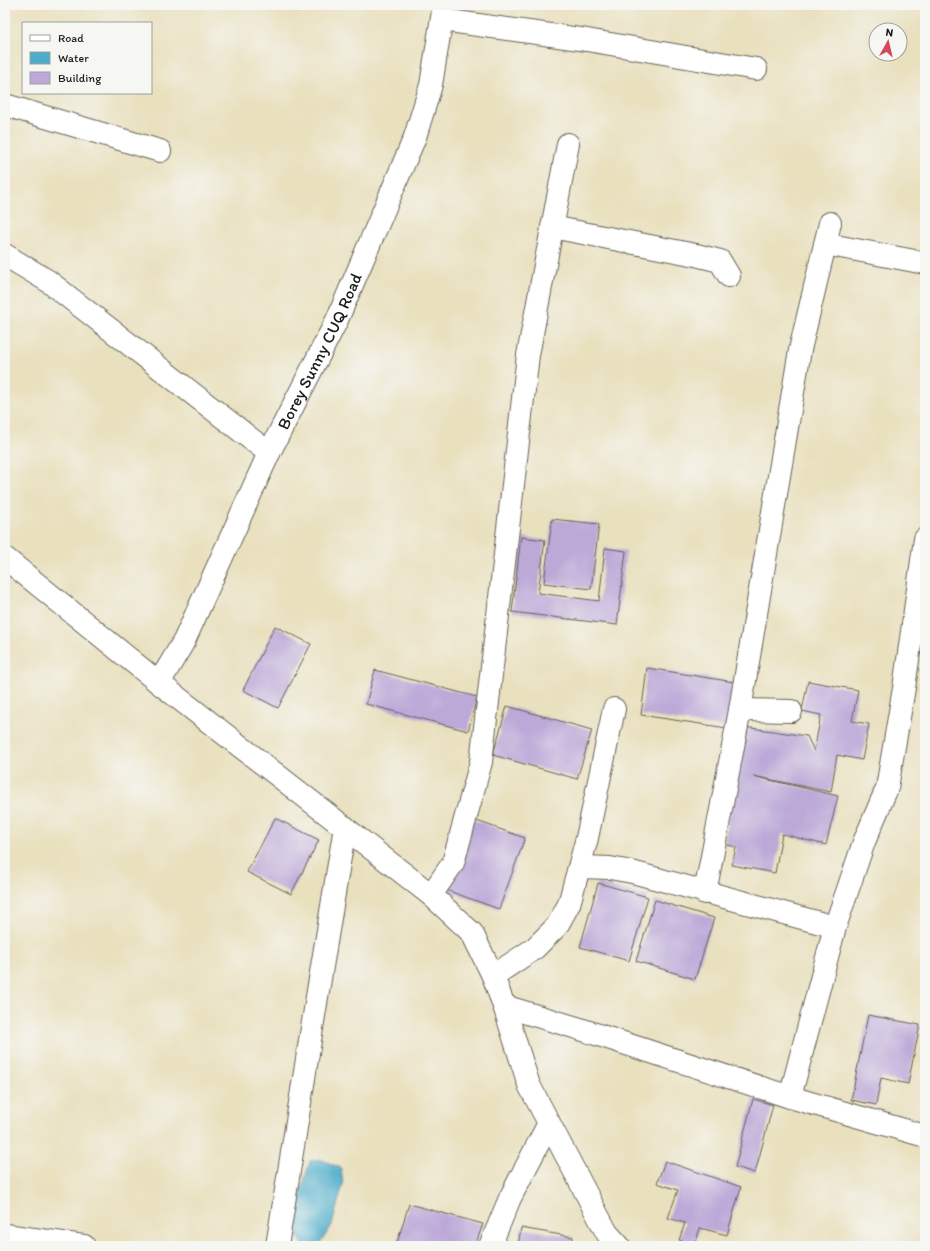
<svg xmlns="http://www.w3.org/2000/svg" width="930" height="1251" viewBox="0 0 930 1251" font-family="Itim,sans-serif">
	<rect width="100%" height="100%" fill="#f6f6f2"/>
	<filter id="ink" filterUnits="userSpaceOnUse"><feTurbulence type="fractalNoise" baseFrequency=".025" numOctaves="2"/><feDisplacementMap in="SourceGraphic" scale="8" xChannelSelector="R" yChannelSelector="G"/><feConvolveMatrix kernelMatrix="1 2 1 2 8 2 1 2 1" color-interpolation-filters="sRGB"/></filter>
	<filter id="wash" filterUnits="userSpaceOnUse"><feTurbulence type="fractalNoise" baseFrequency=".012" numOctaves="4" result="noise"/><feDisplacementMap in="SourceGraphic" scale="16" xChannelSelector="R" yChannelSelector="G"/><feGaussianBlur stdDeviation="0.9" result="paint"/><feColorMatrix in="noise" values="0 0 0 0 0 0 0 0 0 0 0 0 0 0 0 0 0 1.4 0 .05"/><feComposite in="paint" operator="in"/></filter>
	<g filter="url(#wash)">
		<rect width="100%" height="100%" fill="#e9e0be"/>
		<path fill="#4caccb" stroke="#346474" d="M320,1159l21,9 2,16 -11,41 -13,20 -15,1 -6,-9 1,-40 11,-36z"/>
		<g id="blocks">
			<g fill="#bca9d8">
				<path d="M552,519l47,5 -8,65 -47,-6z"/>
				<path d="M521,537l24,3 -7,53 61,8 6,-53 21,3 -9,74 -105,-13z"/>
				<path d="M275,626l36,18 -33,64 -35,-18z"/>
				<path d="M647,668l87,14 -7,46 -86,-13z"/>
				<path d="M375,670l102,27 -9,34 -102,-27z"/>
				<path d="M808,681l50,9 -6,31 17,3 -7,36 -25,-5 -6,37 -78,-16 85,20 -12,49 -44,-11 -7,39 -43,-8 4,-18 -12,-3 20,-117 63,9 7,15 7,-36 -19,-4z"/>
				<path d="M507,706l85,24 -15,49 -84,-24z"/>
				<path d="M275,818l44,22 -28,54 -44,-22z"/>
				<path d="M471,819l54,19 -26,71 -53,-19z"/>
				<path d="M598,883l50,14 -19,64 -49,-14z"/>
				<path d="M655,900l59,18 -19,61 -59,-18z"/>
				<path d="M868,1015l52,10 -12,59 -27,-6 -5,27 -25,-5z"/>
				<path d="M753,1099l20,6 -18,68 -20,-6z"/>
				<path d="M665,1161l76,26 -14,48 -27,-7 -5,17 -16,-5 6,-17 -17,-5 10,-28 -21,-7z"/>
				<path d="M409,1204l74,20 -8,22h-79z"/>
				<path d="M521,1228l52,9 -1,9h-54z"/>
			</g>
		</g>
	</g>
	<g filter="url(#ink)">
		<use href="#blocks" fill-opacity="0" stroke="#646155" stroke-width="1"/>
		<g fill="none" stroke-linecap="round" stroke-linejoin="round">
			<defs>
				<g id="street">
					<path d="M442,20l145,20 169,29"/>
					<path d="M5,105l155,46"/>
					<path d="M552,227l144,28 24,6 9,15"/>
					<path d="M825,244l100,19"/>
					<path d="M5,255l43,26 221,172"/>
					<path id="s1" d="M159,683l25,-42 85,-188 68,-133 78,-183 16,-52 13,-80"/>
					<path d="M740,710l51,1"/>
					<path d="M580,867l30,1 22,4 203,55"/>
					<path d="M705,893l35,-183 60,-360 30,-127"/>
					<path d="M431,895l22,-32 28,-101 47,-407 40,-211"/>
					<path d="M493,976l42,-28 22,-22 12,-22 18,-66 27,-129"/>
					<path d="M504,1006l73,22 213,69 135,39"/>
					<path d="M790,1097l45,-170 29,-85 23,-54 17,-100 21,-149"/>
					<path d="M5,1235l79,11"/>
					<path d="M277,1246l40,-249 28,-170"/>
					<path d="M490,1246l20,-48 39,-75"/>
				</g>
				<path id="secondary" d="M5,558l154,125 272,212 41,38 21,43 11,30 25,79 78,148 12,13"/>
			</defs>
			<use href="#street" stroke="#646155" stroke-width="24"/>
			<use href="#secondary" stroke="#646155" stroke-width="24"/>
			<use href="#street" stroke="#fff" stroke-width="22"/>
			<use href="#secondary" stroke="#fff" stroke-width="22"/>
		</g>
	</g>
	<g text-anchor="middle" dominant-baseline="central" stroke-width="3.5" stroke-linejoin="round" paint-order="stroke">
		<g font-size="17" fill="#1c1c1c" stroke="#f6f6f2">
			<text stroke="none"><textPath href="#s1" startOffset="369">Borey Sunny CUQ Road</textPath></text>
		</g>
	</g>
	<rect width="930" height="1251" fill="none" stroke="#f6f6f2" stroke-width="20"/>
	<rect x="22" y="22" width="130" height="72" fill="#f6f6f2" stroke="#9f9f9c"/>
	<rect x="30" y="35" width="20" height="6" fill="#ffffff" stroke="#9f9f9c"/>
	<text x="58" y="42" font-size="12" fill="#1c1c1c">Road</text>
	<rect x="30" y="52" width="20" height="12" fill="#4caccb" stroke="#9f9f9c"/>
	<text x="58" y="62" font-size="12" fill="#1c1c1c">Water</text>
	<rect x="30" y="72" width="20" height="12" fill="#bca9d8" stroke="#9f9f9c"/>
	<text x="58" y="82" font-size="12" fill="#1c1c1c">Building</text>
	<g transform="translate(888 42) rotate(8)"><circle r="19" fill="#f6f6f2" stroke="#9f9f9c"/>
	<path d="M0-3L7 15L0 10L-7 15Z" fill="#d1495b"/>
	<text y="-6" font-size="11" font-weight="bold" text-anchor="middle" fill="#1c1c1c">N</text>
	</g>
</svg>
